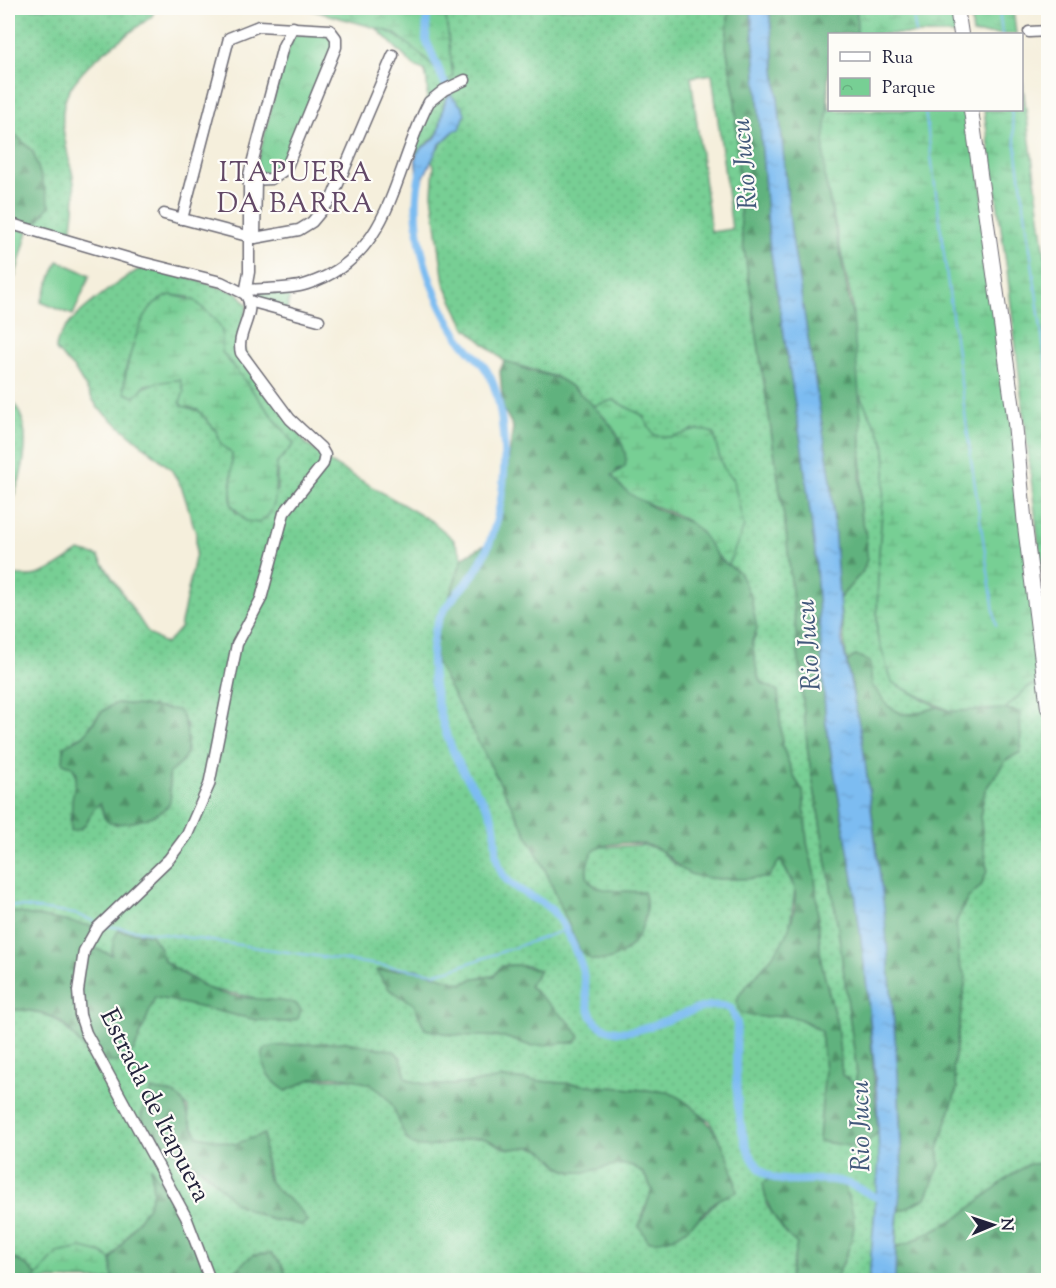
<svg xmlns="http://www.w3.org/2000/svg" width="1056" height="1288" viewBox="0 0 1056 1288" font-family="'Sorts Mill Goudy',serif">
	<defs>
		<pattern id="grass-dots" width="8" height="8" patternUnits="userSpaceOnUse" patternTransform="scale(1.5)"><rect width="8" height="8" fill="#77cf94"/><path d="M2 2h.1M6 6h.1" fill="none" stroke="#67b180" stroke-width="1.8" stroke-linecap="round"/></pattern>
		<pattern id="forest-firs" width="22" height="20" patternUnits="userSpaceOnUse" patternTransform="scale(1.5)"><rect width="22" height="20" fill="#61b27e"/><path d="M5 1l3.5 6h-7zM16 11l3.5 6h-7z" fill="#509068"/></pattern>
		<pattern id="wetland-marsh" width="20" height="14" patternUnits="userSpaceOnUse" patternTransform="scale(1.5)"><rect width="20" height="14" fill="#77cf94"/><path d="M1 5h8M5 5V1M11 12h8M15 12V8" fill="none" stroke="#67b180"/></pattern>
		<pattern id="park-crowns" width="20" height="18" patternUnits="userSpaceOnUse" patternTransform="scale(1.5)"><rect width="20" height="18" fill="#77cf94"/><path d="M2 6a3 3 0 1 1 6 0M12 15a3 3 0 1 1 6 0" fill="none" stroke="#67b180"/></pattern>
		<pattern id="water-ripples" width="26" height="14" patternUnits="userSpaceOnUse" patternTransform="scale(1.5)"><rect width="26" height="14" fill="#7cbcf1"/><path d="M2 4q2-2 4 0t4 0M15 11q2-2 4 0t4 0" fill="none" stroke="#6ba1d0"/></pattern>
	</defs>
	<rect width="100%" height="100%" fill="#fdfcf7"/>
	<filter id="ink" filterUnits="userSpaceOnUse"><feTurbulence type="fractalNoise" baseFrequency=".0167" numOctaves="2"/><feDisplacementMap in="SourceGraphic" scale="12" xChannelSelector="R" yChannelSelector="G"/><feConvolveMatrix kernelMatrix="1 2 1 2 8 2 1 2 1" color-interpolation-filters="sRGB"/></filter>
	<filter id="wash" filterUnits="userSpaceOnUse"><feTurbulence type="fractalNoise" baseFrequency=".008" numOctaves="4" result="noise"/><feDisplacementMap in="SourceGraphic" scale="24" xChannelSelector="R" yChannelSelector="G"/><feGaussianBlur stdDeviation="1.35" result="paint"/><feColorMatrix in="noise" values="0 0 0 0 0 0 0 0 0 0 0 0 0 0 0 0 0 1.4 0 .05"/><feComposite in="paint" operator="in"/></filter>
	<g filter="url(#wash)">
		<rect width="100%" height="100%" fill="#f5efdc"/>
		<g fill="url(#grass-dots)" stroke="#4c7868" stroke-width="1.5" fill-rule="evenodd">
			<path d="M8,8h147l-3,8c-27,21 -64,43 -82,73 -17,29 0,65 4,94 3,18 -2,38 -3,55l-29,-8 -5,-7 13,-18 -42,-78z"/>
			<path d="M445,8h284l-3,38 9,50 6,132 45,303 22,222 29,168 20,152 -2,11 -13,-9 -5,-50 -16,-63 -6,-86 -8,-33 -4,-52 -9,-14 -12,-32 -4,-54c-6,-2 -13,-5 -17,-10 -9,-9 -13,-35 -5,-46l-17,-63 -11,-7c13,-22 9,-62 5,-87 -13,-7 -16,-30 -19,-44l-22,-4c-13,9 -23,9 -38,5l-12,-20 -29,-15 -20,6 -19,-18 -18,-11 -52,-16 -39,-34 -21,-44 -12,-89 2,-29 -3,-4c8,-29 55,-36 18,-67 -9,11 -6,25 -11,38 -4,10 -15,11 -20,21h-12c11,-26 29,-54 18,-83l-10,-4 -39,-39c32,9 47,30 70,52zM712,74l20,155 -21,3 -20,-155z"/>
			<path d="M147,265l91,28 10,12 -10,35 67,103 26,20 102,59 20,17 10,18 -28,82 1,22 108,206 36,84h46c15,-15 25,-38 18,-59 -19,-2 -62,4 -57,-25 1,-8 4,-15 11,-20l45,-2 16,4 15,15 43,15 51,-1 12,-19 15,30 -6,43 -8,15 -40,45 30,24 22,-1 28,16 4,38 -6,72 42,7 17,-16 1,29 -10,119h-34l9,-19 -56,-79 -16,-5 -6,27 20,30 11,10 -8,36h-501l-6,-15 -53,10 -10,-1 -25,-33 -43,-72 2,23 -5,14 -37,54 -9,-7h-45l-19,24 -12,-12 -18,-10v-246c35,2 48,5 71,34l55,8 21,-54 102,23 31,2 -36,-25 -43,-8 -45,-28 -4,-13 -9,-13 -32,-5 -6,11v14l-22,-8 1,-21 -84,-15v-338c27,11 50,-7 71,-22l19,5 51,78 17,10 14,-16 16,-75v-20l-14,-45 -11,-19 -73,-61 -23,-38 -19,-20c-3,-25 69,-74 91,-85zM171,295l17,2 28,23 6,11v21l72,92 -17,19v28l-40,23 -6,-10 1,-50 -11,-10 -4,-12 -19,-22 -9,-2 -8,-9 3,-7 -4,-13c-13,-2 -41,11 -55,14 -6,-38 25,-71 46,-98zM117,703l49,6 21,15 -3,35 -15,13 1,24c-22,22 -34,34 -66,22l-4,-15 -8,5 -11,21 -11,-8c1,-15 13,-45 1,-55l3,-27 10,-3c10,-16 15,-26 33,-33zM506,965l23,1 10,5 -10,15 30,28 -28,32 -27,-9 -52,-2 -27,-6 -11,-25 -24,-14 -13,-20 39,-1 47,15 11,-6 20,-2zM346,1042l48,9 7,7 5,20c23,14 70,4 97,0l165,14 42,29 15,30 10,30 -31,34 -12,9 -53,2 13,-36c-20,-51 -55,-8 -87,-20 -12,-5 -13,-18 -32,-23 -8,-2 -18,4 -27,1 -4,-1 -8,-5 -12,-7 -21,-9 -63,-2 -87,-1l-16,-38 -21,-19 -17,-4h-42l-25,12 -11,-45zM161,1091l12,4 15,12 1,13 9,16 37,8 14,-4 17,19 4,24 10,9 22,33 -33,-6 -20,-9 -62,-52 -40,-24z"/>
			<path d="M859,394l25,48 2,20 -8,104 -1,69 22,51 39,21c-11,3 -21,8 -32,7 -25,-1 -40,-40 -50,-59l-9,7 -8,-63 23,-28 4,-38 -6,-19 2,-37z"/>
			<path d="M8,396c29,28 16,81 0,112z"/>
			<path d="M1043,681l5,46v436l-19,1 -19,12 -51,41 -48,25 -15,5 2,-35 28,-14 14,-34 -2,-15 19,-61 -4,-19 13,-92 -7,-14 -3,-41 12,-25 13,-11 6,-15 -7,-55 5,-26 21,-30 14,-48 -15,-3 23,-22z"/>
		</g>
		<g fill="url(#forest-firs)" stroke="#426a5c" stroke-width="1.5">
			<path d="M729,8h22l18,233 33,207 13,103 11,173 28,160 13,103 11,145 -17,16 -42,-7 6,-72 -4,-38c-37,-27 -46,-7 -81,-18 -4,-8 -4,-14 1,-21 28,-30 57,-58 54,-102 -1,-9 -10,-21 -15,-30l-12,18c-25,0 -53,4 -78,-4 -13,-5 -20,-19 -32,-25 -16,-9 -43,-6 -60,-2 -7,5 -10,12 -11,20 -5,29 38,23 57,25 8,25 -8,58 -33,67 -6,2 -14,1 -19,1l-12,-9 -36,-84 -108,-205 -1,-23 28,-82 29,-16 8,-21 13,-93 -10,-19 -3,-37 4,-10c11,3 20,8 30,11 8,2 16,3 23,6 24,11 76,60 68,89l-8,3 3,16 32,21 39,16 13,12 16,25 19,12 12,25 6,32 -5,12 6,36 4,6 16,8 4,54 12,32 9,14 4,52 8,33 6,86 16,63 5,50 13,9 2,-11 -20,-152 -29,-168 -22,-222 -45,-303 -6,-132 -9,-50z"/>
			<path d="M769,8h88v26h-27l-5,144 30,150 6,93 -1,93 6,19 1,26 -4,12 -24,28 -8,-118 -40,-249z"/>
			<path d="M8,127l25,25 17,53 -17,23 -25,-7z"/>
			<path d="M856,655l14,7 2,23 16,21 14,8h12l24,-7 12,4 55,-2 15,3 1,40 -15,8 -21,30 -5,26 7,55 -6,15 -13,12 -12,24 3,41 7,14 -13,92 4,19 -19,61 2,15 -14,34 -28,14c7,-75 -1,-149 -7,-224 -10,-109 -22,-218 -44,-326z"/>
			<path d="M117,703l61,7c9,9 13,39 5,50 -3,5 -9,9 -14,13 -1,9 3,19 1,28 -4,15 -46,26 -60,22 -8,-3 -6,-13 -10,-20 -15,11 -7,25 -29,28l1,-32 5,-26 -6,-7 -8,-3 1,-17c6,-4 17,-7 21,-12 13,-15 11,-22 32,-31z"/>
			<path d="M8,911l84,15 -1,21 21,8 1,-14 5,-10 33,4 9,13 4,13c12,8 31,22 43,27 26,12 60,10 88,15l6,7 -3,9 -11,3 -30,-2 -102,-23 -21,54 -16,11 -25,1c-28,-42 -34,-52 -85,-54z"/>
			<path d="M516,965l24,5 -11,16 42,38 9,13 -5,5 -44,4 -27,-9 -52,-2 -27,-6 -11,-25 -24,-14 -14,-19 40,-2 47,15 11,-6 20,-2 7,-10z"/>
			<path d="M346,1042l48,9 7,7 5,20c23,14 71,4 97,0l165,14c40,18 63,57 69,100 -7,3 -16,5 -22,10 -21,19 -36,43 -67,39l-9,-15 13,-36c-19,-51 -55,-8 -86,-20 -13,-4 -13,-18 -33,-23 -8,-2 -18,4 -27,1 -9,-2 -15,-9 -25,-10 -17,-1 -40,9 -58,9 -22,1 -23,-32 -33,-45 -17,-24 -52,-29 -79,-23 -8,3 -17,9 -25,12 -15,-10 -27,-22 -22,-42l11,-3z"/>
			<path d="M151,1090c46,2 28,23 47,46l37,8 29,-10c1,14 -1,34 5,46 7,15 28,20 38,41l-5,4 -33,-6 -33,-15 -31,-33 -58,-37 -6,-18z"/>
			<path d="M1048,1163v117h-153l1,-33 15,-5 48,-25 51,-41 19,-12z"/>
			<path d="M151,1167l43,74 25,33 10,1 24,-20 18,-2 11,12 6,15h-175l-2,-20 37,-54 5,-14z"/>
			<path d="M772,1177l16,5h54c21,43 11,58 -7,98h-46l8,-36c-17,-15 -32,-37 -34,-61z"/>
			<path d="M8,1255l18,10 12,12 -4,3h-26z"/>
		</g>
		<g fill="url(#wetland-marsh)" stroke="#4c7868" stroke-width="1.5">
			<path d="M304,8h141l8,69 -4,3 -4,-1 -21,-22 -30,-24z"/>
			<path d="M857,8h100l4,26h-104z"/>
			<path d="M970,8h43l3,26h-43z"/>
			<path d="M1022,80l26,197v348l-41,-355 -23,-160h38z"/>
			<path d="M829,100l1,10h142l71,571 -15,6 -23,22 -55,2 -51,-25 -7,-4 -15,-47 1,-69 8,-104 -2,-20 -25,-48 -7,-92 -27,-124 -1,-34z"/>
			<path d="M171,295l23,5 22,20 6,11v21l72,92 -17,19c-5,24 6,45 -18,60l-13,-2 -15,-17 1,-50 -11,-10 -4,-12 -19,-22 -16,-4 -2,-4 4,-10 -4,-13 -35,6 -10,12 -10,-4c-3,-20 14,-75 29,-89 5,-5 11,-7 17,-9z"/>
			<path d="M613,400l29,15 12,20c30,8 33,-12 60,-2 3,14 6,38 19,45l11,49 -16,38c-16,-10 -21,-31 -37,-42 -27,-19 -57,-15 -79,-48l13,-8c6,-20 -18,-49 -32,-61z"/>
			<path d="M82,1248l20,5 9,7 2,20h-79l23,-27z"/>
		</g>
		<g fill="url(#park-crowns)" stroke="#4c7868" stroke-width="1.5">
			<path d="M324,31l11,12 -56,130 -18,2 -4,-11 24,-95 13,-34z"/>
			<path d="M291,289l-4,21 -31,-12 1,-5z"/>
		</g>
		<g fill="#77cf94" stroke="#4c7868" stroke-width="1.5">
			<path d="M8,226l20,5 -13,46 -7,-2z"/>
			<path d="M58,261l32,14 -17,40 -32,-13z"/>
		</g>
		<g fill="url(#water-ripples)" stroke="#4f6f96" stroke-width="1.5">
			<path d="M751,8h18l22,224 40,249 11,160 20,98 22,169 14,166 4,98 -6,59 -1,49h-26l10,-119 -2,-65 -10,-109 -13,-103 -28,-160 -11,-173 -13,-103 -33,-207z"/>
			<path d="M450,94l13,14 2,6 -5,15 -5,1 -16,15 -18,38c-17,-45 10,-29 18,-52 4,-13 2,-27 11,-37z"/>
		</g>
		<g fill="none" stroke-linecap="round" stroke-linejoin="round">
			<g stroke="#7cbcf1" stroke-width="2">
				<path d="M912,8l4,26"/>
				<path d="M999,8l3,26"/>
				<path d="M925,110l46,349 25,166"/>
				<path d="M1011,110l37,269"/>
				<path d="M8,905l67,9 19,7"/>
				<path d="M107,926l327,47 15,-3 116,-40"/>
			</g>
			<g stroke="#7cbcf1" stroke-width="8">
				<path d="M427,8l-1,32 22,51"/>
				<path d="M421,170c-14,55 7,120 37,166 7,11 17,19 25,29 14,18 18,45 20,67 5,45 -3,98 -26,137 -11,17 -28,30 -37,48 -20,40 1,115 22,152 8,16 22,29 29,46 8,18 1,40 11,58 12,21 41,24 55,43 10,15 18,32 24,49 7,19 1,49 20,61 38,23 100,-35 130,-17l6,14c-1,40 -8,143 40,156 18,4 37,-1 55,1 21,2 33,13 51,20"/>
			</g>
		</g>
	</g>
	<g filter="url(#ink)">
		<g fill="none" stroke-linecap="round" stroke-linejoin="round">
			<defs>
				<g id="minor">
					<path d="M1029,32l19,-1"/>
					<path d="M164,214l91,24 44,-8 13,-8 20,-24 61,-143"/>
					<path d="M182,219l47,-181 30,-12 71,4 6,8v9l-50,122 -15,10 -22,1"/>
					<path d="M8,223l133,39 80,20 24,12c14,17 -10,39 -4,59l49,66 31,29 4,7 -2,9 -39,49 -23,86 -24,45 -28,141 -22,50 -18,24 -72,69 -13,23 -6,40 2,24 6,18 100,184 24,63"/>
					<path d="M255,238l1,-58"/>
					<path d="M247,290c19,-2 42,0 60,-6 86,-27 86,-114 122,-182l15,-12 21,-10"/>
					<path d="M245,294l4,-22v-97l34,-129 10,-19"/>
					<path d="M249,301l70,19"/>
				</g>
				<g id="major">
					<path d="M957,8l4,26"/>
					<path d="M971,110l44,313 10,103 23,182"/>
				</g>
			</defs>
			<use href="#minor" stroke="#6c6a73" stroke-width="13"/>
			<use href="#major" stroke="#6c6a73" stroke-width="16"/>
			<use href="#minor" stroke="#fff" stroke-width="10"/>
			<use href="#major" stroke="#fff" stroke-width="14"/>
		</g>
	</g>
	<g text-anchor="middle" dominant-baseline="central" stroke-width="4.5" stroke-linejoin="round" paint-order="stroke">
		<g font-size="26" fill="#22223b" stroke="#fdfcf7">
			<text transform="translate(154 1106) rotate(63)">Estrada de Itapuera</text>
		</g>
		<g font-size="27" font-style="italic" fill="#42587b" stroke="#fdfcf7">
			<text transform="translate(746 164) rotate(-95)">Rio Jucu</text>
			<text transform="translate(810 645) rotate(-94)">Rio Jucu</text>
			<text transform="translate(862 1126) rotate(-91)">Rio Jucu</text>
		</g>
		<g font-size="27" letter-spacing="1.5" fill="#624866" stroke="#fdfcf7">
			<text x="296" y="174">ITAPUERA<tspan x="296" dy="31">DA BARRA</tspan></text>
		</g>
	</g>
	<rect width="1056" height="1288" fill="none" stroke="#fdfcf7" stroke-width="30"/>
	<rect x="828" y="33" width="195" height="78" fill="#fdfcf7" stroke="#a5a5ac" stroke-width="1.5"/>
	<rect x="840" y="52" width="30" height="9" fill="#ffffff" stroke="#a5a5ac" stroke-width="1.5"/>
	<text x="882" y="63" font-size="18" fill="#22223b">Rua</text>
	<rect x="840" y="78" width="30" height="18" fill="url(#park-crowns)" stroke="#a5a5ac" stroke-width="1.5"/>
	<text x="882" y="93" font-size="18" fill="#22223b">Parque</text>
	<g transform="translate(993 1225) rotate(88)" stroke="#fdfcf7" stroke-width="4.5" paint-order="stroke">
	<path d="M0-4.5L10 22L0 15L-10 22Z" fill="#22223b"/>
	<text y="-9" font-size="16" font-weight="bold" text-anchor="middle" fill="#22223b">N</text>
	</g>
</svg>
